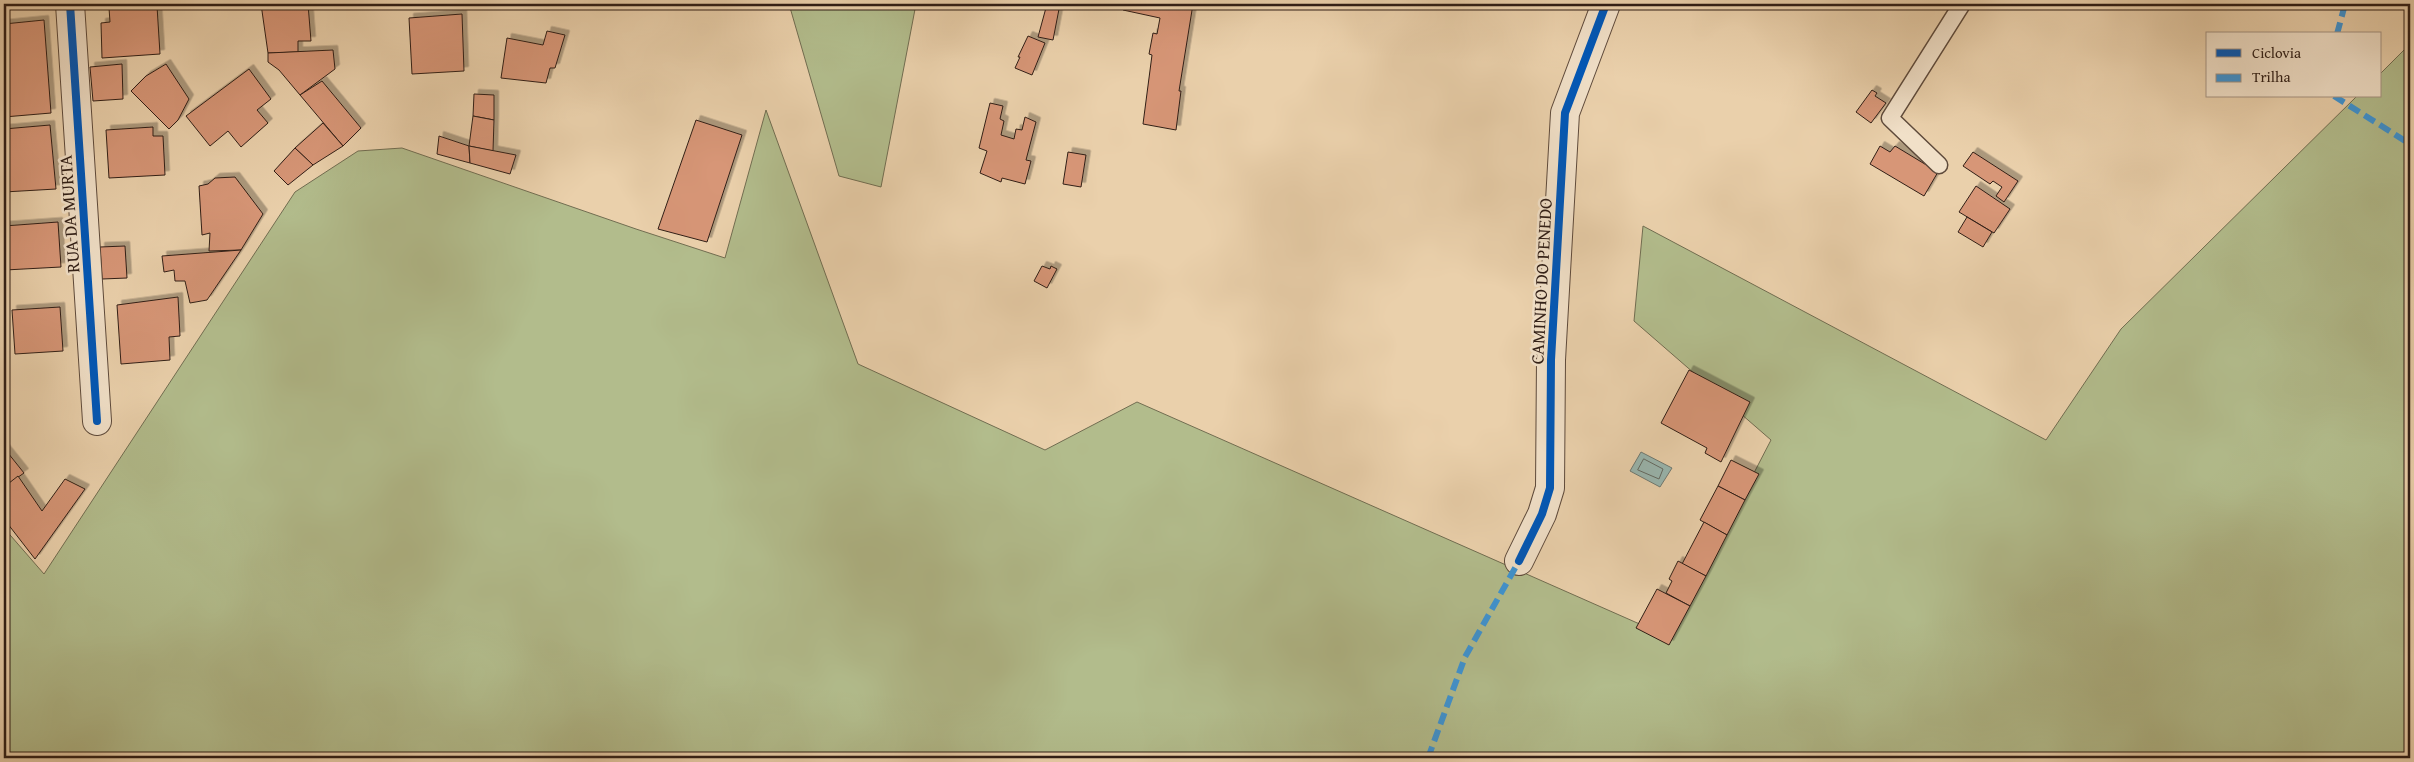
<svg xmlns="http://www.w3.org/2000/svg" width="2414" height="762" viewBox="0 0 2414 762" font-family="'Gentium Book Plus',serif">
	<defs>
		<filter id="shadow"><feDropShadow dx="4.5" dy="-4.5" stdDeviation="0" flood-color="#0004"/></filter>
	</defs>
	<rect width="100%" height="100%" fill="#ead0ab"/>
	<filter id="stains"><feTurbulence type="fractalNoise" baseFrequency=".004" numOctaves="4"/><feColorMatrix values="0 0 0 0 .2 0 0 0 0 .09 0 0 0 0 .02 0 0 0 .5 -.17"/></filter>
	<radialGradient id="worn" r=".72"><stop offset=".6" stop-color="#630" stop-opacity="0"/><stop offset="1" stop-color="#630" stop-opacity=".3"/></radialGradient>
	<g fill="#b2bc8c" stroke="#716d51">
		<path d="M789,4h127l-35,183 -42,-11z"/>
		<path d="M2410,44v714h-2406v-230l40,46 251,-382 63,-41 44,-3 234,81 89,29 41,-148 92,254 187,86 92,-48 532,235 102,-197 -137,-119 9,-95 403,214 75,-111 236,-233h23v-22z"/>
	</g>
	<path fill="#99b6af" stroke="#6f7972" d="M1641,452l31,16 -12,19 -30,-16z"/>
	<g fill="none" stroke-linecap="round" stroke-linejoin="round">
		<path stroke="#646a62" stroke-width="1" d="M1644,459l19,10 -4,10 -21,-9z"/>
	</g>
	<g fill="#d79677" stroke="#301e16" filter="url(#shadow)">
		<path d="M261,4h47l3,37h-13v11l-30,1z"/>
		<path d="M1047,4h13l-7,36 -15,-3z"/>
		<path d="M1124,4h69l-14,87h2l-5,39 -33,-6 9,-69 -3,-1 4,-21 4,1 3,-16 -37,-8z"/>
		<path d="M157,6l3,48 -58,4 -1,-35 9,-1 -1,-14z"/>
		<path d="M462,14l2,57 -52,3 -3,-56z"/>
		<path d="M44,20l7,93 -47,4v-93z"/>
		<path d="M547,31l18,4 -10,33h-5l-4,15 -45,-5 6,-40 36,7z"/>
		<path d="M1028,36l17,7 -13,32 -17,-7 5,-11h-2z"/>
		<path d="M333,50l2,19 -35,26 -21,-25 -11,-8v-9z"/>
		<path d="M122,64l1,35 -30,2 -3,-34z"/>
		<path d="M166,64l23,35 -11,21 -9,9 -38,-38 15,-15z"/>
		<path d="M249,69l22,30 -14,11 11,13 -27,24 -13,-16 -18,15 -24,-30z"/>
		<path d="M322,81l39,47 -18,18 -43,-51z"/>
		<path d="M1872,90l5,3 -2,3 11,7 -15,20 -15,-11z"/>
		<path d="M474,94l20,1v25l-21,-4z"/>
		<path d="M990,103l13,3 -3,13 4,2 -3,14 13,4 2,-10 6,1 3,-13 11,5 -10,38 5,1 -6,23 -23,-6 -1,4 -21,-9 7,-22 -8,-3z"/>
		<path d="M473,116l21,4 -1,31 -24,-5z"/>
		<path d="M696,120l46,15 -35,107 -49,-13z"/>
		<path d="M323,123l20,23 -30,19 -18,-17z"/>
		<path d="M50,125l6,64 -52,3v-63z"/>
		<path d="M153,127v9h10l2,39 -56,3 -3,-48z"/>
		<path d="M439,136l30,10 1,17 -33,-9z"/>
		<path d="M469,146l47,9 -6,19 -40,-11z"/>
		<path d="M1880,146l10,6 5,-6 43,26 -14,24 -54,-32z"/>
		<path d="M295,148l18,17 -25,20 -14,-14z"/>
		<path d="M1068,152l18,3 -5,32 -18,-3z"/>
		<path d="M1973,152l45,29 -14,21 -8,-6 6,-9 -9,-6 -3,3 -27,-18z"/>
		<path d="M235,177l28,37 -22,36 -32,1 1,-18 -8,2 -3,-49 9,-2 7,-6z"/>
		<path d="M1976,186l34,23 -16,24 -35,-21z"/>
		<path d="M1967,217l25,15 -9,15 -25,-15z"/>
		<path d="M58,222l3,45 -56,3 -1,-44z"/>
		<path d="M125,246l2,32 -25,1 -2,-32z"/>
		<path d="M241,250l-34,50 -17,3 -5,-22h-10l-1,-11 -10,2 -2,-16z"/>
		<path d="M1042,266l8,3 1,-3 6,3 -10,19 -13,-7z"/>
		<path d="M178,297l2,39 -11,1 1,23 -49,4 -4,-59z"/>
		<path d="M60,307l3,44 -48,3 -3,-44z"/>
		<path d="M1689,370l61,32 -29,60 -16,-9 2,-5 -46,-25z"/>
		<path d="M4,448l20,25 -20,14z"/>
		<path d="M1731,460l28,14 -14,26 -27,-14z"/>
		<path d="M18,476l24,35 23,-32 20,10 -50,70 -31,-40v-32z"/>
		<path d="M1718,486l27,14 -18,35 -27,-15z"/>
		<path d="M1704,522l23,13 -21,41 -24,-12z"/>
		<path d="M1678,561l28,15 -16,30 -24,-13 6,-12 -3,-2z"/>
		<path d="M1657,589l33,17 -21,39 -33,-17z"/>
	</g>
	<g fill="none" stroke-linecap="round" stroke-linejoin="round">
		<defs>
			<path id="lane" d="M1939,165l-49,-47 72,-114"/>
			<g id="street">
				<path d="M70,4l27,417"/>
				<path d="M1519,561l23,-47 8,-26 1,-128 14,-247 41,-109"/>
			</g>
		</defs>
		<use href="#lane" stroke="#5e4a3b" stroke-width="19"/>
		<use href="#street" stroke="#5e4a3b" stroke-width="30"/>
		<use href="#lane" stroke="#f1e0c8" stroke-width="16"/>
		<use href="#street" stroke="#f1e0c8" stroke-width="28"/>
		<g stroke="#3d94d4" stroke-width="6" stroke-dasharray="12 6" stroke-linecap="butt">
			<path d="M2337,34l7,-26 4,-4"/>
			<path d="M2334,96l76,48"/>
			<path d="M1428,758l37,-101 54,-96"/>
		</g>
		<defs>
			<g id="cycleway">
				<path d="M70,4l27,417"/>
				<path d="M1519,561l23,-47 8,-26 1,-128 14,-247 41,-109"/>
			</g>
		</defs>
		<use href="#cycleway" stroke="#f1e0c8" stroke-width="11"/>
		<use href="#cycleway" stroke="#0057b8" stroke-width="8"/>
	</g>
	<g text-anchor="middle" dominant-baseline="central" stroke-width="5" stroke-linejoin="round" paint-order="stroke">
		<g font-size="18" fill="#301e16" stroke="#f1e0c8">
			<text transform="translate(69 214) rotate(-94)">RUA DA MURTA</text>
			<text transform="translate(1541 281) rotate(-87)">CAMINHO DO PENEDO</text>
		</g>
	</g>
	<rect width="2414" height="762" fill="none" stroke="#ead0ab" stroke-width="20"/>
	<rect x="5" y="5" width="2404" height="752" fill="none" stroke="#301e16" stroke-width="2.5"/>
	<rect x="10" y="10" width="2394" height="742" fill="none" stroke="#301e16"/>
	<rect x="2206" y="32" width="175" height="65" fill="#f1e0c8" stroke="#a49281"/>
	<rect x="2216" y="49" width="25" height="8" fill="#0057b8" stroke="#a49281"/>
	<text x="2252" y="58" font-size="15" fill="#301e16">Ciclovia</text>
	<rect x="2216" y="74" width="25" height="8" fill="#3d94d4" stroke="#a49281"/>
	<text x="2252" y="82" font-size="15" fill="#301e16">Trilha</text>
	<rect width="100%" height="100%" filter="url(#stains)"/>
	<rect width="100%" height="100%" fill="url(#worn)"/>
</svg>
